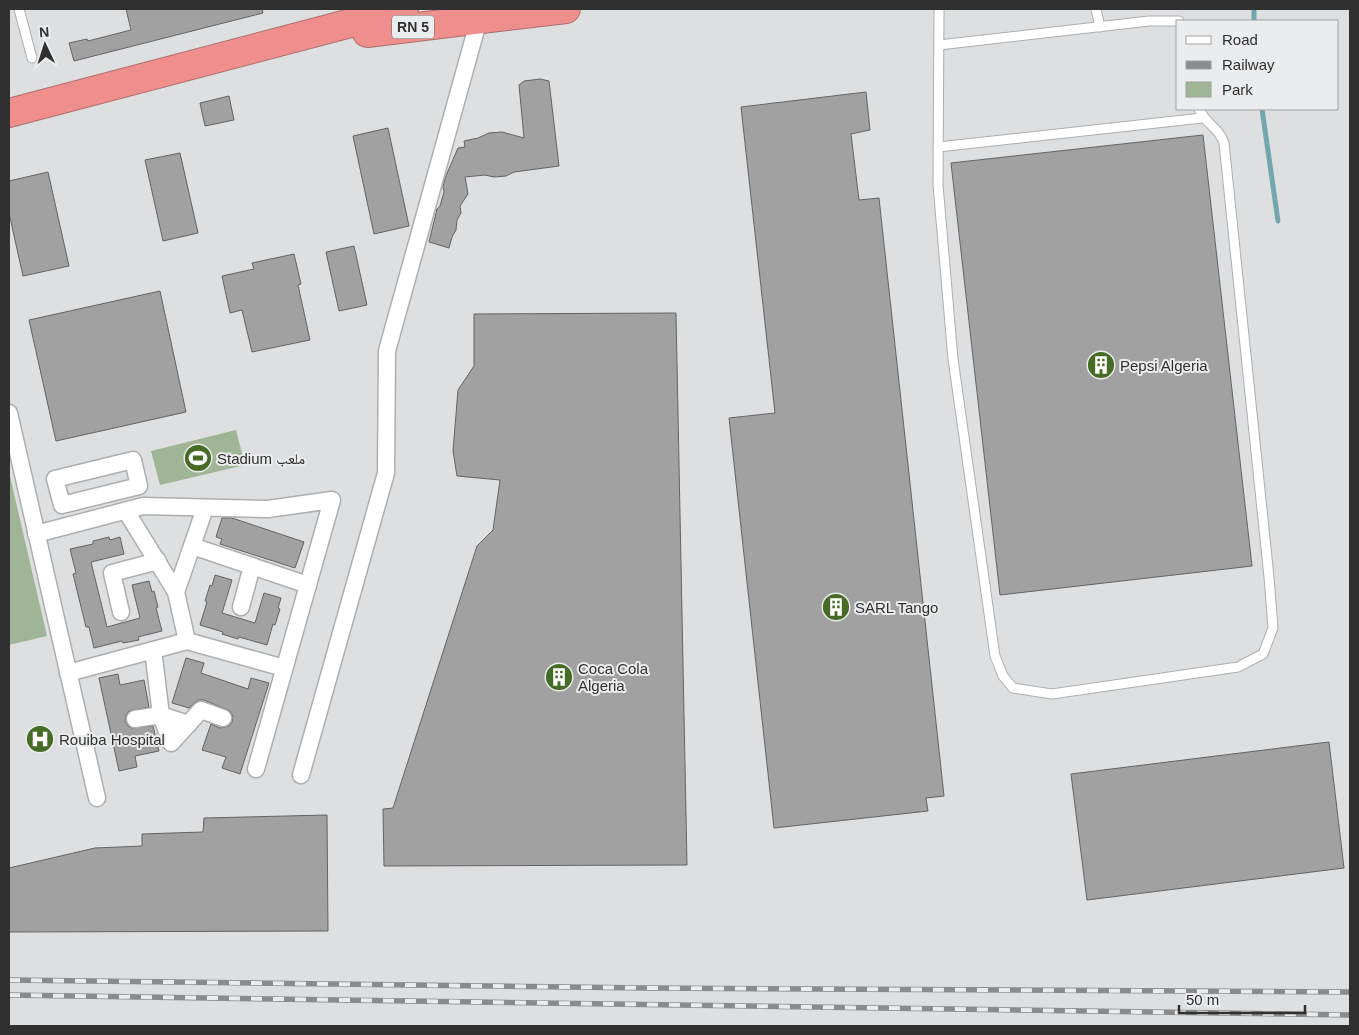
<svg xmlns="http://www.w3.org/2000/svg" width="1359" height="1035" viewBox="0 0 1359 1035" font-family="Helvetica,'Noto Naskh Arabic',sans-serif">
	<rect width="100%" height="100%" fill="#dedfe0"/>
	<g fill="#a0b596">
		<path d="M236,430l9,35 -85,20 -9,-34z"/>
		<path d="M9,472l38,164 -38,9z"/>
	</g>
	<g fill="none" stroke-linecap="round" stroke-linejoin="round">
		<g stroke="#73a7ae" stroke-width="5">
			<path d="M1254,9v12"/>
			<path d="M1262,109l16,112"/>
		</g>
	</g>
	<g fill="#a1a1a2" stroke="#646364">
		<path d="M126,9h136l1,4 -189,48 -5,-18 18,-4 1,2 43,-11z"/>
		<path d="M540,79l9,2 10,85 -45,6 -8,4 -12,1 -9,-2 -20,2 3,17 -8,12 1,7 -4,7 -1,10 -4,7 -3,11 -20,-6 8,-33 3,-3 4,-14 -1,-5 2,-9 13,-30 7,-1 -1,-6 14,-3 11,-5 13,-1 22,6 -5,-53 5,-4z"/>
		<path d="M866,92l4,38 -19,4 8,66 20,-2 65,598 -18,2 2,13 -154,17 -45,-410 46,-5 -34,-306z"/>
		<path d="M229,96l5,24 -29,6 -5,-23z"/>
		<path d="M388,128l21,98 -35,8 -21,-98z"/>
		<path d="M1203,135l49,431 -252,29 -49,-432z"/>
		<path d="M180,153l18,80 -35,8 -18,-81z"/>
		<path d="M48,172l21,94 -46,10 -14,-63v-32z"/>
		<path d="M354,246l13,59 -28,6 -13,-59z"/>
		<path d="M294,254l7,30 -3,1 12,55 -58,12 -10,-42 -12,3 -8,-37 32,-7 -2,-6z"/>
		<path d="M160,291l26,121 -130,29 -27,-121z"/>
		<path d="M676,313l11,552 -303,1 -1,-57 10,-1 84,-262 16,-16 7,-50 -43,-4 -4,-25 5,-61 16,-24v-52z"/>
		<path d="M222,518h10l72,24 -9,26 -75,-24 2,-5 -6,-2z"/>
		<path d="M109,537l1,3 10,-3 4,17 -33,8 16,65 33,-9 -8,-33 17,-4 3,11 2,-1 4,16 -2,1 6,23 -24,6 1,3 -16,3 -1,-2 -28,7 -5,-21h-3l-13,-53 3,-1 -6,-24 23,-5v-3z"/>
		<path d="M215,575l17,5 -10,33 33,10 9,-30 17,5 -3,10 2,1 -5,16 -2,-1 -6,21 -28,-8 -1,2 -16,-5 1,-2 -23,-7 7,-23 -2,-1 5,-16 2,1z"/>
		<path d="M186,658l18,5 -3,10 47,16 3,-11 18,5 -29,91 -18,-6 4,-11 -24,-7 9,-26 9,4 9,-2 3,-4 1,-5 -3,-6 -26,-11h-6l-9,8 -17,-5z"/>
		<path d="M118,674l2,11 24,-5 5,27 -20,4 -3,4 -1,6 3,5 4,2 21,-2 6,25 -24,5 2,11 -18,4 -20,-93z"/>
		<path d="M1329,742l15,126 -257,32 -16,-126z"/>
		<path d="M327,815l1,116 -319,1v-64l86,-20 47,-2v-12l61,-2 1,-14z"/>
	</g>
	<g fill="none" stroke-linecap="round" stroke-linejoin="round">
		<defs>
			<g id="lane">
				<path d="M19,9l13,49"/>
				<path d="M939,9l-1,176 15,174 42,297 8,20 10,12 39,6 186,-27 25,-13 10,-26 -4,-51 -45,-434c-5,-16 -19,-19 -25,-34"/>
				<path d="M1096,9l4,18"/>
				<path d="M939,45l210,-24h30"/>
				<path d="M938,147l264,-29"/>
			</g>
			<g id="street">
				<path d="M9,413l88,385"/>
				<path d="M133,460l6,26 -77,19 -7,-26z"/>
				<path d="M205,508l-13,38 116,39"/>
				<path d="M126,511l50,81"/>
				<path d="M36,534l107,-28 125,3 64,-9 -76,269"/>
				<path d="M241,607l11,-41"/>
				<path d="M121,612l-9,-39 46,-12"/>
				<path d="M187,641l-11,-49 16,-46"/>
				<path d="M153,650l8,65 28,9"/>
				<path d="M68,673l119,-32 97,27"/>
				<path d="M135,719l26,-4 10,28 30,-33 22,8"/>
				<path d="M301,775l85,-302 1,-122 92,-332v-6"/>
			</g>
			<g id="highway">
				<path d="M367,33l199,-24"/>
				<path d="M9,113l395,-104"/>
			</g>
		</defs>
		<use href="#lane" stroke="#adaeaf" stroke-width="11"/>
		<use href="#street" stroke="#adaeaf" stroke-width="19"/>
		<use href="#highway" stroke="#ac6e6d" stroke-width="30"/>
		<use href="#lane" stroke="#fff" stroke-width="9"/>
		<use href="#street" stroke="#fff" stroke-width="16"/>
		<use href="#highway" stroke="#ef8f8d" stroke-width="28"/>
		<defs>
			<g id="rail">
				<path d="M9,980l637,8 704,4"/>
				<path d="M9,995l1341,20"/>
			</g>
		</defs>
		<use href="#rail" stroke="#8a8b8c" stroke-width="5.5"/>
		<use href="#rail" stroke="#ebeced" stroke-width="4" stroke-dasharray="11" stroke-linecap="butt"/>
	</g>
	<defs>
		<symbol id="building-disc" viewBox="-11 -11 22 22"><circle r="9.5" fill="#456b25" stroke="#ebeced"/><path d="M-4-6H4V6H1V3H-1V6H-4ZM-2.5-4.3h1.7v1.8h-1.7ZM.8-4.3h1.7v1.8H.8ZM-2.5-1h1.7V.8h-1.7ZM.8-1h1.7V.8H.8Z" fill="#fff"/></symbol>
		<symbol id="stadium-disc" viewBox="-11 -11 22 22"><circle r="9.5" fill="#456b25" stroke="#ebeced"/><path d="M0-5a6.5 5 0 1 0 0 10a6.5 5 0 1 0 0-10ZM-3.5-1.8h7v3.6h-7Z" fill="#fff"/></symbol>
		<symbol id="hospital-disc" viewBox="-11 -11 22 22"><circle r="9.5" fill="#456b25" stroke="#ebeced"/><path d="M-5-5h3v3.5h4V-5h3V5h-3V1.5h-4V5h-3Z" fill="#fff"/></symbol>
	</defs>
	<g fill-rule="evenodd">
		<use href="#building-disc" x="1085" y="349" width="32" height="32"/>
		<use href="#stadium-disc" x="182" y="442" width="32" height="32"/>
		<use href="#building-disc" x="820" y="591" width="32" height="32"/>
		<use href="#building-disc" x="543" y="661" width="32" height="32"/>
		<use href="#hospital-disc" x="24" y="723" width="32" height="32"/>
	</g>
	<g text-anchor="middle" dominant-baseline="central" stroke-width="4" stroke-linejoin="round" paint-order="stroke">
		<rect fill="#ebeced" stroke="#686869" stroke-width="1" x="392" y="15.5" width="42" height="23" rx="4"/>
		<g font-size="14" font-weight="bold" fill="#303031">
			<text x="413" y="27">RN 5</text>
		</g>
		<g font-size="15" fill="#303031" stroke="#ebeced" text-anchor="start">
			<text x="1120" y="365">Pepsi Algeria</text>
			<text x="217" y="458">Stadium ملعب</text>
			<text x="855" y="607">SARL Tango</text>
			<text x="578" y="668">Coca Cola<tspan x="578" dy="17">Algeria</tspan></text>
			<text x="59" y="739">Rouiba Hospital</text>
		</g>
	</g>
	<rect width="1359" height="1035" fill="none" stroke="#303031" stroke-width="20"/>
	<rect x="1176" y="20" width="162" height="90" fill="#ebeced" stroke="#a0a1a2"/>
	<rect x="1186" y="36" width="25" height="8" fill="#ffffff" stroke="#a0a1a2"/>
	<text x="1222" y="45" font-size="15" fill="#303031">Road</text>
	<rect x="1186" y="61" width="25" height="8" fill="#8a8b8c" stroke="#a0a1a2"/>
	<text x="1222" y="70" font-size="15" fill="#303031">Railway</text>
	<rect x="1186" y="82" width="25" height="15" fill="#a0b596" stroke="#a0a1a2"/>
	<text x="1222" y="95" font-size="15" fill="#303031">Park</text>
	<g transform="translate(45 45) rotate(356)" stroke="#ebeced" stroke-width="4" paint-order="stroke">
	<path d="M0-4L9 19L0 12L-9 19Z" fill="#303031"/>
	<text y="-8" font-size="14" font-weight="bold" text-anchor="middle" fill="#303031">N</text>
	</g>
	<path d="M1179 1005v8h126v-8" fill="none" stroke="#303031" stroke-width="2.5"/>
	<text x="1186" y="1005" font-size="15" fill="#303031" stroke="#ebeced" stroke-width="4" paint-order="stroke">50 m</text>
</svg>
